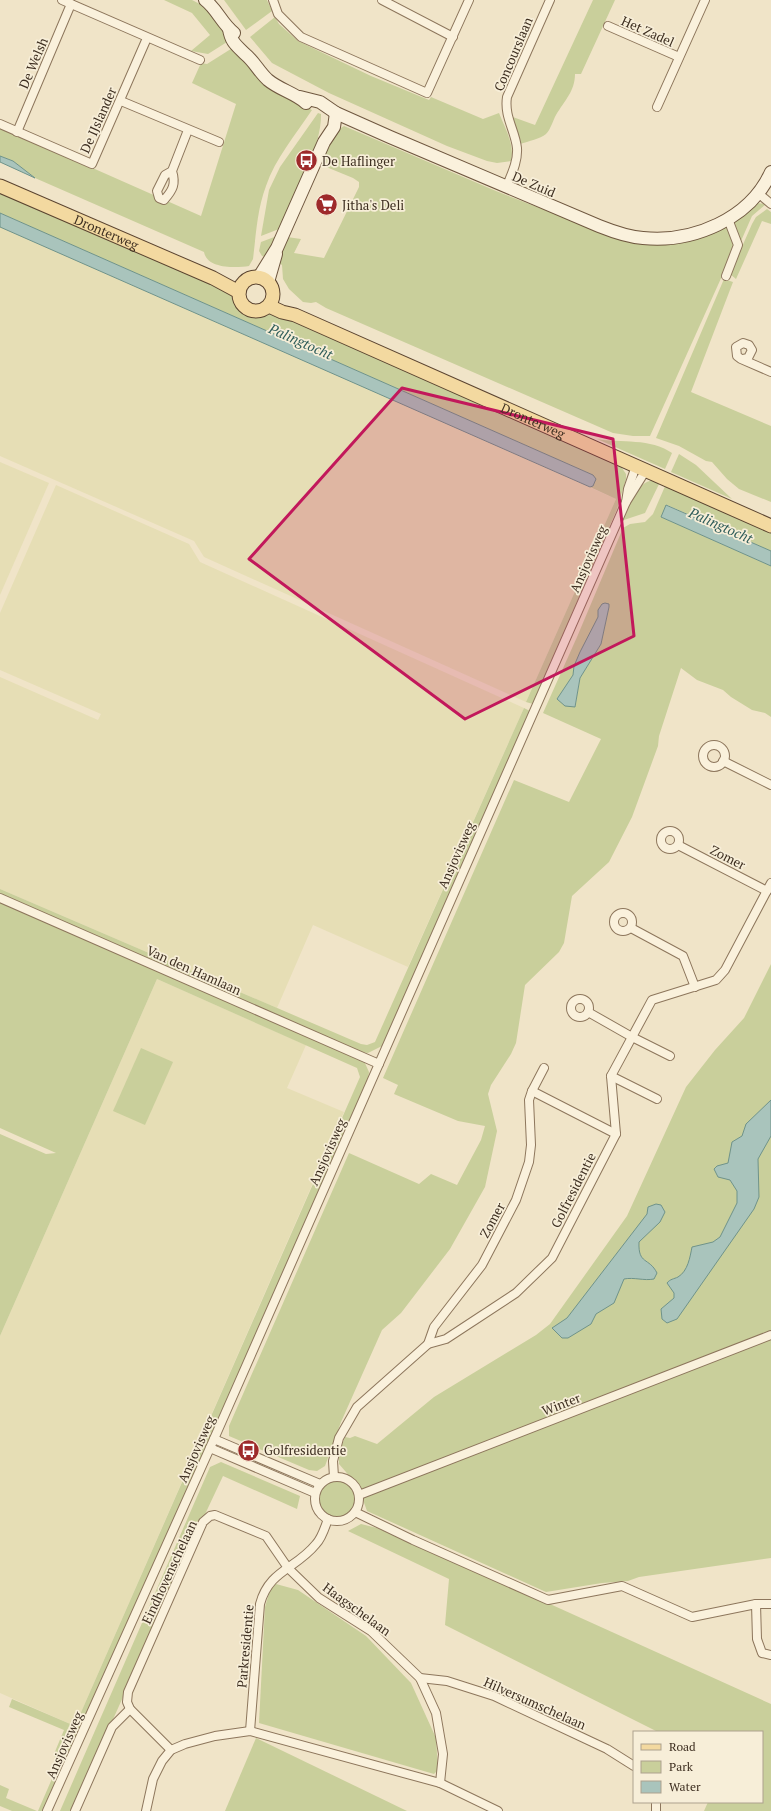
<svg xmlns="http://www.w3.org/2000/svg" width="771" height="1811" viewBox="0 0 771 1811" font-family="'PT Serif',serif">
	<rect width="100%" height="100%" fill="#f0e4c8"/>
	<g fill="#e6deb5">
		<path d="M0,227l616,272 -90,203 -322,-145 -10,-16 -194,-85z"/>
		<path d="M0,462l49,21 -49,112z"/>
		<path d="M56,485l133,59 11,18 324,146 -116,259 -95,-42 -36,83 -277,-119v-212l98,43 3,-6 -101,-44v-57z"/>
		<path d="M157,979l149,66 -19,43 57,24 -269,614 -75,-33v-357z"/>
	</g>
	<g fill="#c9cf9b" fill-rule="evenodd">
		<path d="M164,0h28c16,7 28,23 37,38l-2,4 -19,12 -17,-3 19,-16 -18,-22z"/>
		<path d="M224,0h43l5,11 -26,19z"/>
		<path d="M593,0h22l-34,74h-6c0,17 -10,26 -19,41 -3,5 -5,14 -10,19 -6,5 -17,7 -26,10l-10,-28 25,9z"/>
		<path d="M275,17l4,7 19,17 73,35 58,24 2,-3 52,22 16,-6c6,15 16,32 12,48l-14,2 -10,-2 -40,-15 -118,-53 -57,-30 -22,-26z"/>
		<path d="M234,47c21,33 44,46 78,63 -16,24 -37,49 -46,76 -9,24 -10,49 -13,73l-4,7c-13,2 -42,3 -45,-14l-169,-74 -22,-17 -13,-5v-29l201,89 35,-112 -44,-21 9,-20 6,1z"/>
		<path d="M318,113l3,1c1,32 -26,81 -39,111l-3,4 -18,7 8,-46 11,-23z"/>
		<path d="M344,126l152,65 134,52 56,-1 31,-11 9,-7 10,21 -86,191h-17l-20,-3 -287,-125 -10,-6 -5,1 -8,-1 -14,-13 -6,-10 -1,-14 -6,-4 11,-24 14,2 -7,14 30,5 35,-71v-5l-6,-4 -34,-14 14,-31z"/>
		<path d="M0,193l229,99c6,4 7,10 11,16 10,12 25,4 37,5l343,152 6,9v5l-9,30 -84,195 -7,-2 90,-203 -26,-12 3,-1v-11l-593,-262z"/>
		<path d="M756,203l10,1 -14,12 -11,25 -3,-2 -5,-18z"/>
		<path d="M767,209l4,3v12l-9,-3 -26,58 -6,-5 22,-50 4,-7z"/>
		<path d="M277,236l-11,21 -4,-1 -3,-5 2,-9z"/>
		<path d="M724,279l9,3 -42,110 80,34v76l-32,-13 -12,-10 -15,-17 -6,-1 -27,-15 -23,-8z"/>
		<path d="M597,439c24,4 54,-1 75,14l-7,16z"/>
		<path d="M679,454l17,11 36,34 -61,-27z"/>
		<path d="M655,480l5,2 -15,31 -24,8c8,-15 15,-40 34,-41z"/>
		<path d="M666,484l105,47v20l-104,-46 -6,12 110,49v151l-6,-4 -13,-3 -21,-13 -8,-7 -26,-10 -16,-12 -22,68 -1,10 -26,71 -23,45 -37,34 -8,47 -5,9 -34,33 -9,58 -5,11 -20,31 -3,9 9,37 -12,56 -35,62 -49,64 -19,17 -41,92 -16,44 -8,5 -8,-1 -80,-34v-10l120,-273 70,31 12,-10 26,11 24,-45 4,-14 -27,-5 -64,-27 4,-9 -15,-7 131,-298 55,22 32,-63 -58,-26 34,-76 46,-109 7,-4 15,-2 8,-8zM609,607l-8,37 -21,34 -5,29 -18,-8 16,-24 7,-23 19,-35z"/>
		<path d="M524,708l6,3 -148,335 -14,7 -8,-1 -360,-156v-7l361,155 6,1 8,-3z"/>
		<path d="M0,901l364,160 5,11 -1,7 -322,732h-8l19,-44 -3,-13 10,-24 -55,-23 3,-8 63,27 285,-649 -3,-9 -200,-89 -157,357v-202l46,20 10,-1 -56,-25z"/>
		<path d="M771,964v594l-132,19 -11,4 -26,2 -56,9 -179,-81 -9,-25 -19,-22v-11l6,-16 5,1 5,-2 22,8 57,-47 102,-62 14,-11 77,-108 59,-129 29,-37 29,-32z"/>
		<path d="M141,1048l32,14 -28,63 -32,-14z"/>
		<path d="M221,1462l79,34 -3,13 -74,-33 -23,49 -128,286h-12l150,-344z"/>
		<circle cx="337" cy="1499" r="18"/>
		<path d="M361,1524l16,4 173,76 221,100v107h-67l4,-9h54v-70h-104l-213,-107 4,-46 -101,-48z"/>
		<path d="M276,1584l22,6 68,46 45,47 25,55 2,32 -4,4 -175,-51 6,-116 5,-17z"/>
		<path d="M256,1738l151,73h-182z"/>
		<path d="M0,1785l9,4 -3,9 31,13h-25l-12,-5z"/>
	</g>
	<g fill="#a9c4bc" stroke="#6f938a">
		<path d="M0,156l13,5 22,17 -35,-16z"/>
		<path d="M0,213l593,262 3,4 -3,7 -3,1 -590,-260z"/>
		<path d="M666,505l105,46v15l-110,-49z"/>
		<path d="M605,603l4,1v3l-8,37 -21,34 -5,29 -10,-1 -8,-7 16,-24 1,-9 6,-14 18,-35v-7l4,-6z"/>
		<path d="M771,1100v36l-13,23 1,38 -5,12 -77,110 -10,4 -5,-4 -1,-10 13,-11v-5l-7,-10c3,-4 7,-4 11,-6 10,-6 12,-20 14,-30l21,-5 7,-5 17,-34v-12l-7,-11 -12,-3 -4,-8 3,-3 11,-3 4,-21 10,-6 4,-12z"/>
		<path d="M656,1204l5,1 4,7 -5,10 -21,20c-1,23 10,15 18,31l-3,6c-10,2 -20,-2 -30,0l-10,24 -18,11 -5,10 -23,14h-6l-10,-10 15,-10 80,-104 1,-7z"/>
	</g>
	<g fill="none" stroke-linecap="round" stroke-linejoin="round">
		<defs>
			<g id="street">
				<path d="M62,0l138,60"/>
				<path d="M273,0l5,14 23,23 126,56 42,-93"/>
				<path d="M382,0l71,37"/>
				<path d="M608,26l71,31"/>
				<path d="M121,101l98,41"/>
				<path d="M657,107l48,-107"/>
				<path d="M0,124l92,40 55,-126"/>
				<path d="M17,132l54,-128"/>
				<path d="M172,171c4,13 1,19 -8,29l-5,-2 -2,-7 8,-16 7,-4 16,-41"/>
				<path d="M506,188c5,-13 12,-26 11,-40 -2,-18 -13,-31 -10,-51l43,-97"/>
				<path d="M758,193l13,11"/>
				<path d="M726,276l12,-31 -10,-26"/>
				<path d="M743,359l5,-1 4,-8 -3,-5 -6,-2 -7,4 1,9 4,3 30,13"/>
				<path d="M626,502l2,-13 8,-23"/>
				<circle cx="714" cy="756" r="11"/>
				<path d="M723,761l48,24"/>
				<circle cx="670" cy="840" r="9"/>
				<path d="M678,845l89,46"/>
				<path d="M0,898l379,166"/>
				<circle cx="623" cy="922" r="9"/>
				<path d="M631,928l52,28 12,31"/>
				<circle cx="580" cy="1008" r="9"/>
				<path d="M588,1012l44,25 38,19"/>
				<path d="M611,1076l46,23"/>
				<path d="M532,1091l84,43"/>
				<path d="M428,1344l6,-17 48,-62 34,-65 13,-38 2,-17 -2,-45 3,-9 12,-23"/>
				<path d="M214,1439l106,45"/>
				<path d="M210,1448l105,45"/>
				<circle cx="337" cy="1499" r="22"/>
				<path d="M334,1477l-1,-16 6,-23 18,-31 71,-63 18,-5 70,-46 36,-35 64,-124 -5,-58 41,-76 64,-20 9,-10 46,-87"/>
				<path d="M359,1495l412,-160"/>
				<path d="M355,1512l58,28 135,60 74,-14 70,31 64,-13h15"/>
				<path d="M756,1604l1,35 5,14 9,2"/>
				<path d="M420,1678l27,3 47,15 113,53 27,17"/>
				<path d="M250,1731l10,-127c9,-34 36,-35 56,-60 6,-6 9,-17 12,-25"/>
				<path d="M171,1750l-41,-41 -3,-7 1,-10 75,-170 7,-6 5,-1 51,21 22,32 31,30 52,33 49,47 16,35 7,41 -3,29"/>
				<path d="M47,1811l167,-372 412,-937 20,-32"/>
				<path d="M75,1811l37,-84 18,-18"/>
				<path d="M146,1811l7,-32 9,-18 9,-11 14,-6 30,-8 35,-5 190,52 58,28"/>
				<path d="M656,1811v-9"/>
			</g>
			<g id="secondary">
				<path d="M205,0c12,9 17,24 29,33"/>
				<path d="M229,29c2,13 7,16 16,25 9,7 14,18 23,26 12,10 27,13 38,23"/>
				<path d="M300,97l20,5 16,11 54,24 209,89c15,6 29,11 44,12 50,5 107,-19 128,-66"/>
				<path d="M259,277l18,-29 47,-106 10,-15 2,-14"/>
				<path d="M268,282l8,-28"/>
			</g>
			<g id="primary">
				<path id="s1" d="M0,186l213,92 26,14"/>
				<circle cx="256" cy="294" r="17"/>
				<path id="s2" d="M269,306l13,6 13,3 476,211"/>
			</g>
		</defs>
		<use href="#street" stroke="#8d765c" stroke-width="10"/>
		<use href="#secondary" stroke="#6f573f" stroke-width="14"/>
		<use href="#primary" stroke="#5b4430" stroke-width="15"/>
		<use href="#street" stroke="#faf1dc" stroke-width="8"/>
		<use href="#secondary" stroke="#faf1dc" stroke-width="12"/>
		<use href="#primary" stroke="#f3d9a0" stroke-width="13"/>
	</g>
	<path fill="#c2185b" fill-opacity="0.2" stroke="#c2185b" stroke-width="3" stroke-linejoin="round" d="M402,388l211,51 21,197 -169,83 -216,-160z"/>
	<defs>
		<symbol id="bus-disc" viewBox="-11 -11 22 22"><circle r="9.5" fill="#9e2a2b" stroke="#f7eed8"/><path d="M-5-6H5V4H4V6H2V4H-2V6H-4V4H-5ZM-3.5-4V0h7V-4ZM-3.5 1.2v1.5H-2V1.2ZM2 1.2v1.5H3.5V1.2Z" fill="#fff"/></symbol>
		<symbol id="supermarket-disc" viewBox="-11 -11 22 22"><circle r="9.5" fill="#9e2a2b" stroke="#f7eed8"/><path d="M-6-5.5h2.5l.6 2H6L4.5 2H-2.5L-4.4-4H-6ZM-1.5 3.2a1.3 1.3 0 1 0 .1 0ZM3 3.2a1.3 1.3 0 1 0 .1 0Z" fill="#fff"/></symbol>
	</defs>
	<g fill-rule="evenodd">
		<use href="#bus-disc" x="294" y="148" width="25" height="25"/>
		<use href="#supermarket-disc" x="314" y="192" width="25" height="25"/>
		<use href="#bus-disc" x="236" y="1438" width="25" height="25"/>
	</g>
	<g text-anchor="middle" dominant-baseline="central" stroke-width="3.5" stroke-linejoin="round" paint-order="stroke">
		<g font-size="13" fill="#3d2e20" stroke="#f7eed8">
			<text transform="translate(648 31) rotate(24)">Het Zadel</text>
			<text transform="translate(513 54) rotate(-67)">Concourslaan</text>
			<text transform="translate(33 63) rotate(-67)">De Welsh</text>
			<text transform="translate(98 120) rotate(-66)">De IJslander</text>
			<text transform="translate(534 184) rotate(23)">De Zuid</text>
			<text stroke="none"><textPath href="#s1" startOffset="116">Dronterweg</textPath></text>
			<text stroke="none"><textPath href="#s2" startOffset="288">Dronterweg</textPath></text>
			<text transform="translate(588 559) rotate(-66)">Ansjovisweg</text>
			<text transform="translate(456 855) rotate(-66)">Ansjovisweg</text>
			<text transform="translate(728 857) rotate(27)">Zomer</text>
			<text transform="translate(194 970) rotate(24)">Van den Hamlaan</text>
			<text transform="translate(327 1152) rotate(-66)">Ansjovisweg</text>
			<text transform="translate(573 1190) rotate(-63)">Golfresidentie</text>
			<text transform="translate(492 1220) rotate(-62)">Zomer</text>
			<text transform="translate(561 1404) rotate(-21)">Winter</text>
			<text transform="translate(196 1449) rotate(-66)">Ansjovisweg</text>
			<text transform="translate(169 1572) rotate(-65)">Eindhovenschelaan</text>
			<text transform="translate(357 1609) rotate(36)">Haagschelaan</text>
			<text transform="translate(245 1646) rotate(-85)">Parkresidentie</text>
			<text transform="translate(535 1703) rotate(24)">Hilversumschelaan</text>
			<text transform="translate(64 1745) rotate(-66)">Ansjovisweg</text>
		</g>
		<g font-size="13" fill="#3d2e20" stroke="#f7eed8" text-anchor="start">
			<text x="322" y="161">De Haflinger</text>
			<text x="342" y="205">Jitha's Deli</text>
			<text x="264" y="1450">Golfresidentie</text>
		</g>
		<g font-size="14" font-style="italic" fill="#2f5d5a" stroke="#f7eed8">
			<text transform="translate(301 341) rotate(24)">Palingtocht</text>
			<text transform="translate(721 525) rotate(24)">Palingtocht</text>
		</g>
	</g>
	<rect x="633" y="1731" width="130" height="72" fill="#f7eed8" stroke="#ada18e"/>
	<rect x="641" y="1744" width="20" height="6" fill="#f3d9a0" stroke="#ada18e"/>
	<text x="669" y="1751" font-size="12" fill="#3d2e20">Road</text>
	<rect x="641" y="1761" width="20" height="12" fill="#c9cf9b" stroke="#ada18e"/>
	<text x="669" y="1771" font-size="12" fill="#3d2e20">Park</text>
	<rect x="641" y="1781" width="20" height="12" fill="#a9c4bc" stroke="#ada18e"/>
	<text x="669" y="1791" font-size="12" fill="#3d2e20">Water</text>
</svg>
